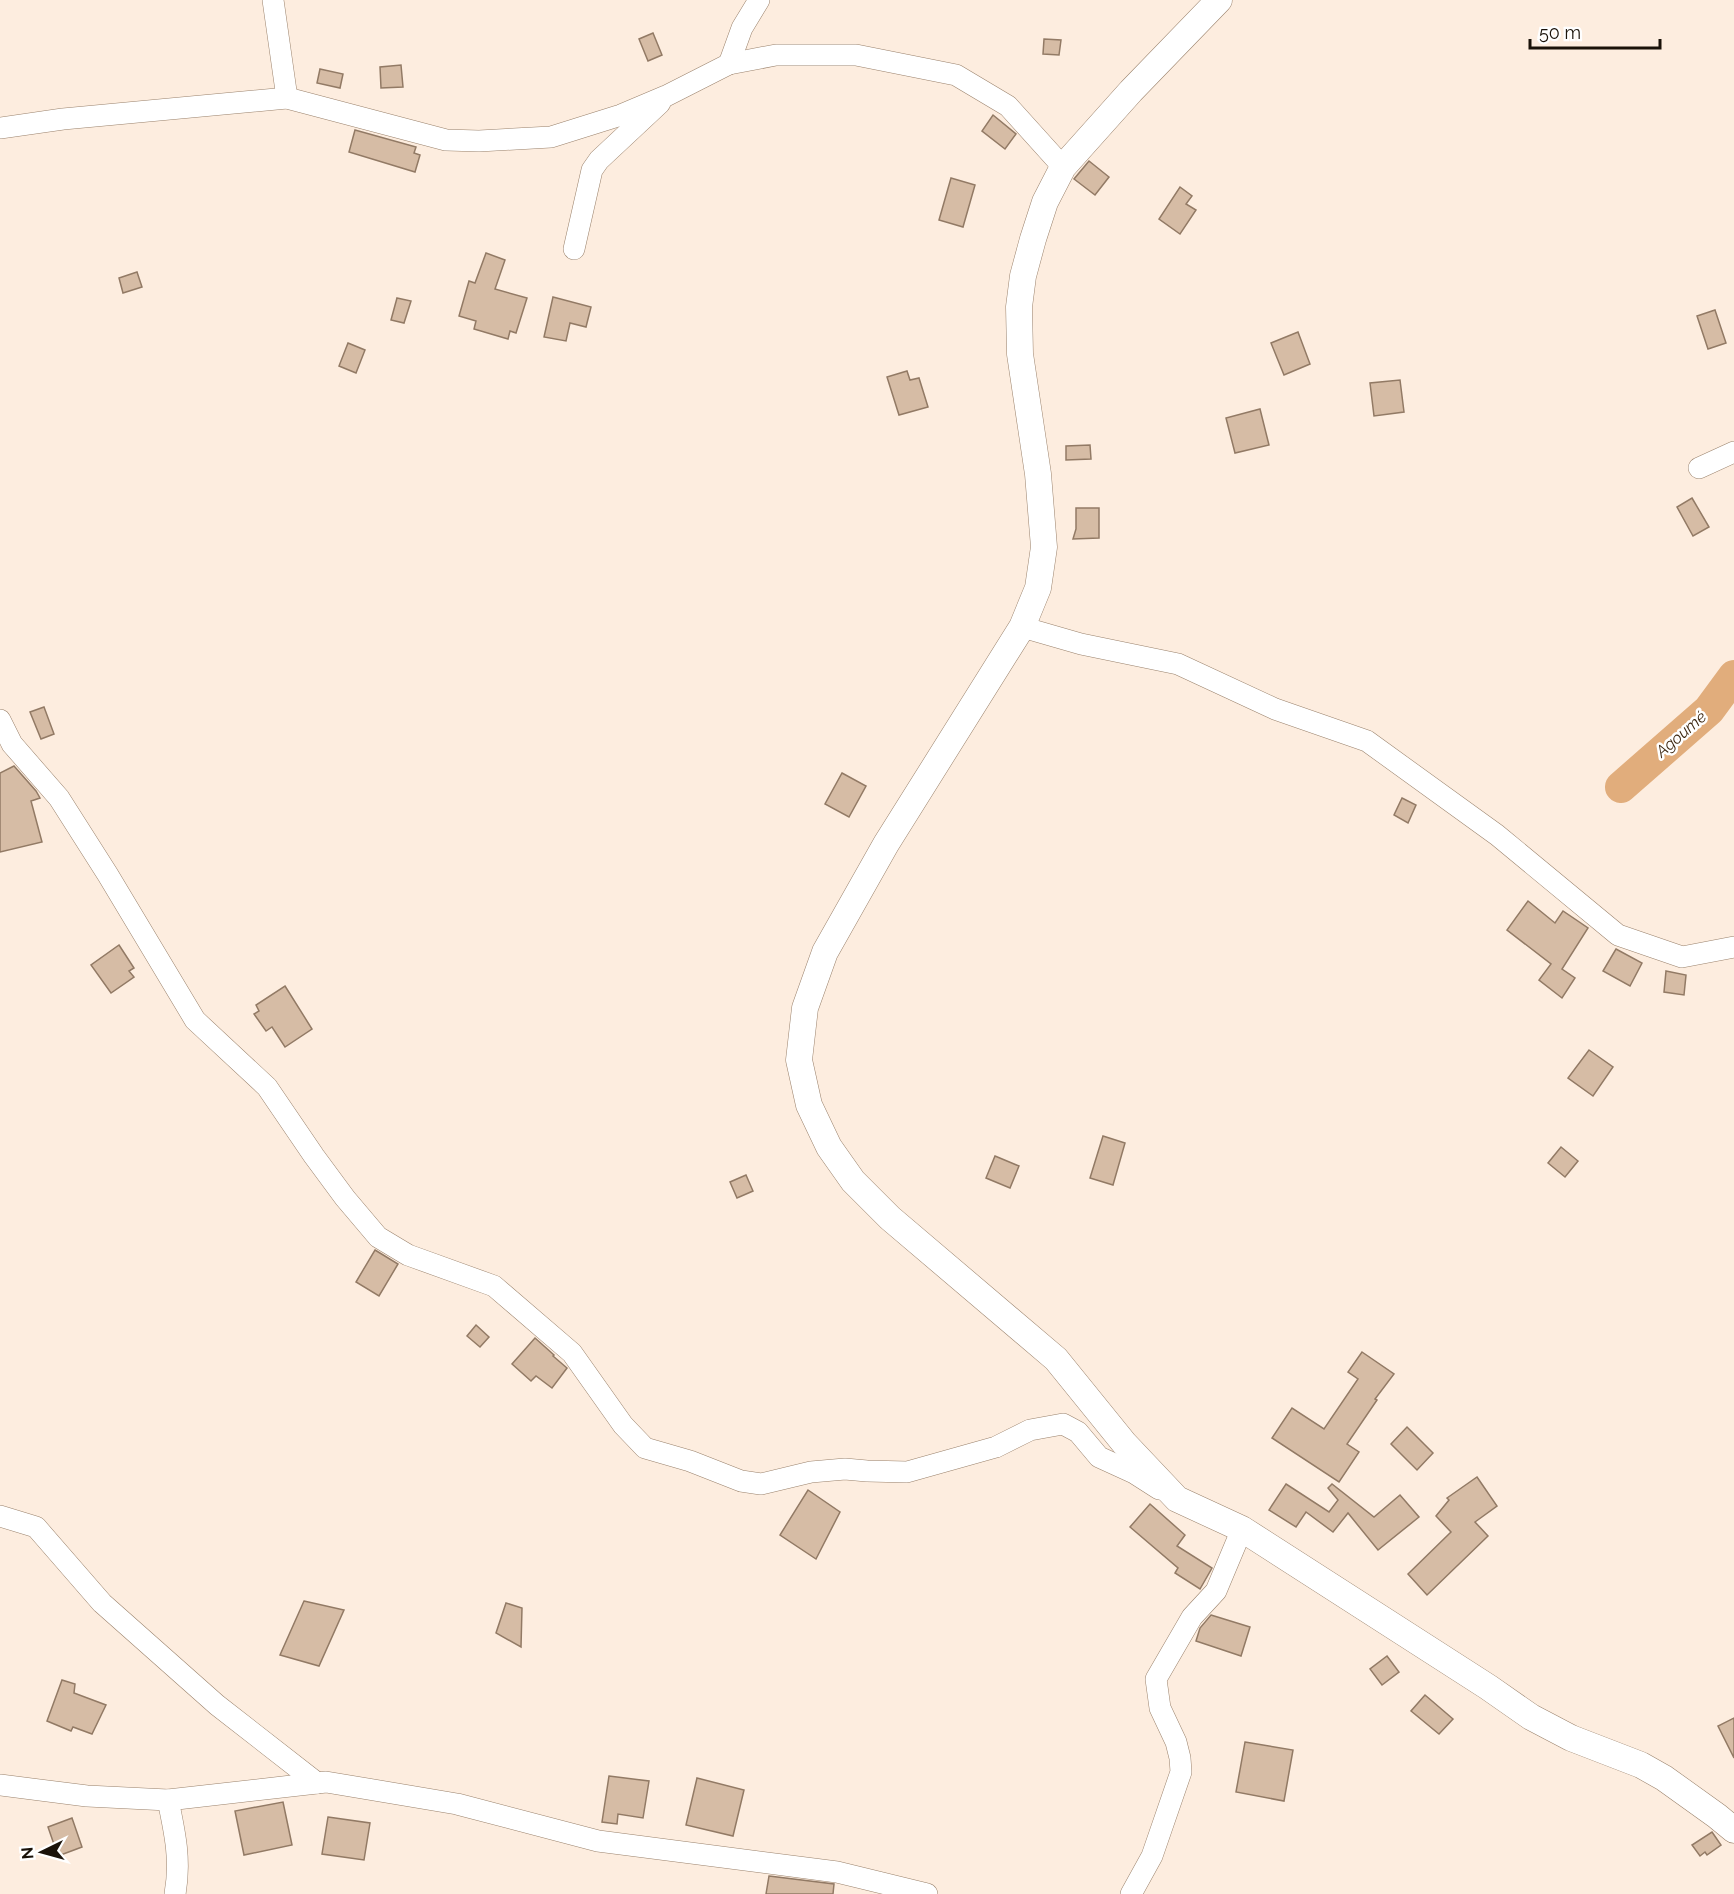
<svg xmlns="http://www.w3.org/2000/svg" width="1734" height="1894" viewBox="0 0 1734 1894" font-family="Raleway,sans-serif">
	<rect width="100%" height="100%" fill="#fdeddf"/>
	<g fill="none" stroke-linecap="round" stroke-linejoin="round">
		<path stroke="#e1ad7c" stroke-width="32" d="M1621,787l88,-77 25,-34"/>
	</g>
	<g fill="#d6bca5" stroke="#927a65" stroke-width="1.5">
		<path d="M653,33l9,22 -14,6 -9,-22z"/>
		<path d="M1044,39l17,1 -2,15 -16,-1z"/>
		<path d="M401,65l2,22 -22,1 -1,-21z"/>
		<path d="M320,69l23,5 -3,14 -23,-5z"/>
		<path d="M993,115l23,19 -11,15 -23,-18z"/>
		<path d="M355,130l61,17 -2,6 6,2 -5,17 -66,-20z"/>
		<path d="M1089,161l20,16 -14,18 -21,-16z"/>
		<path d="M951,178l24,7 -12,42 -24,-7z"/>
		<path d="M1180,187l12,9 -6,8 10,6 -16,24 -21,-15z"/>
		<path d="M486,253l19,7 -10,29 32,9 -11,35 -6,-2 -2,8 -34,-10 2,-8 -17,-5 10,-35 6,2z"/>
		<path d="M137,272l5,15 -19,6 -4,-15z"/>
		<path d="M553,297l38,10 -5,20 -16,-4 -4,18 -22,-4z"/>
		<path d="M397,298l14,3 -7,22 -13,-3z"/>
		<path d="M1715,310l11,33 -18,6 -11,-33z"/>
		<path d="M1298,332l12,32 -26,11 -13,-32z"/>
		<path d="M348,343l17,7 -9,23 -17,-7z"/>
		<path d="M907,371l3,9 9,-2 9,29 -29,8 -12,-38z"/>
		<path d="M1400,380l4,32 -30,4 -4,-33z"/>
		<path d="M1260,409l9,36 -34,8 -9,-35z"/>
		<path d="M1090,445l1,14 -25,1v-14z"/>
		<path d="M1692,498l17,29 -16,9 -16,-29z"/>
		<path d="M1076,508h23v30l-26,1 3,-10z"/>
		<path d="M44,707l10,27 -13,5 -11,-27z"/>
		<path d="M14,766l22,25 4,7 -9,3 11,41 -42,10v-79z"/>
		<path d="M842,773l24,13 -17,31 -24,-13z"/>
		<path d="M1402,798l14,7 -8,18 -14,-8z"/>
		<path d="M1528,901l27,22 8,-12 25,17 -26,41 13,9 -13,20 -23,-18 12,-16 -44,-34z"/>
		<path d="M119,945l15,23 -5,3 5,6 -23,16 -20,-28z"/>
		<path d="M1616,949l26,14 -12,23 -27,-15z"/>
		<path d="M1666,971l20,4 -2,20 -20,-3z"/>
		<path d="M285,986l27,43 -27,18 -13,-20 -6,4 -12,-17 5,-3 -3,-6z"/>
		<path d="M1589,1050l24,17 -20,29 -25,-18z"/>
		<path d="M1103,1136l22,7 -12,42 -23,-7z"/>
		<path d="M1561,1147l17,14 -13,16 -17,-14z"/>
		<path d="M995,1156l24,10 -9,22 -24,-10z"/>
		<path d="M746,1175l7,16 -16,7 -7,-16z"/>
		<path d="M375,1250l23,14 -19,32 -23,-14z"/>
		<path d="M476,1325l13,12 -9,10 -13,-11z"/>
		<path d="M535,1338l19,17 -1,1 14,12 -15,20 -16,-12 -5,5 -19,-17z"/>
		<path d="M1362,1352l32,22 -19,25 2,1 -30,44 12,8 -20,30 -67,-44 20,-30 32,21 34,-50 -10,-7z"/>
		<path d="M1407,1427l26,26 -16,17 -26,-26z"/>
		<path d="M1477,1477l20,29 -22,16 13,14 -61,59 -19,-21 43,-42 -15,-16 13,-16 -2,-2z"/>
		<path d="M1286,1484l43,28 9,-12 -10,-12 4,-4 42,33 26,-22 19,22 -41,33 -30,-37 -15,19 -27,-20 -10,15 -27,-17z"/>
		<path d="M808,1490l32,22 -24,47 -36,-24z"/>
		<path d="M1150,1504l35,31 -8,11 35,22 -12,21 -25,-16 3,-5 -48,-41z"/>
		<path d="M304,1601l40,9 -25,56 -39,-11z"/>
		<path d="M506,1603l16,5 -1,39 -25,-14z"/>
		<path d="M1211,1615l39,12 -9,29 -45,-15 4,-13z"/>
		<path d="M1387,1656l12,16 -17,13 -12,-16z"/>
		<path d="M62,1680l13,4 -1,9 32,12 -14,29 -19,-7 -2,4 -24,-10z"/>
		<path d="M1425,1695l28,24 -14,15 -28,-23z"/>
		<path d="M1734,1718v40l-16,-32z"/>
		<path d="M1245,1742l48,8 -9,51 -48,-9z"/>
		<path d="M609,1776l40,5 -6,37 -25,-4 -1,10 -15,-2z"/>
		<path d="M697,1778l47,12 -11,46 -47,-11z"/>
		<path d="M283,1802l9,43 -48,10 -9,-44z"/>
		<path d="M328,1817l42,6 -6,37 -42,-6z"/>
		<path d="M72,1818l10,29 -24,9 -10,-29z"/>
		<path d="M1712,1832l9,13 -14,10 -2,-3 -5,4 -8,-11z"/>
		<path d="M769,1876l65,8 -1,10h-67z"/>
	</g>
	<g fill="none" stroke-linecap="round" stroke-linejoin="round">
		<defs>
			<g id="minor">
				<path d="M273,0l14,98"/>
				<path d="M729,64l13,-36 17,-28"/>
				<path d="M0,128l63,-9 224,-21 159,42 33,1 72,-4 70,-22 45,-19 63,-32 47,-9h80l100,20 52,31 55,61"/>
				<path d="M574,249l18,-79 7,-10 61,-57"/>
				<path d="M1699,468l35,-16"/>
				<path d="M1022,627l59,17 97,20 97,45 92,32 130,94 121,100 64,22 52,-10"/>
				<path d="M0,720l12,24 47,54 49,77 87,145 72,67 47,69 31,42 33,39 30,18 86,31 78,67 51,72 22,23 45,13 51,20 20,3 50,-12 34,-3 22,2 40,1 89,-25 34,-17 33,-6 15,8 21,25 35,16 25,16"/>
				<path d="M0,1516l36,11 66,76 115,102 100,78"/>
				<path d="M0,1785l87,11 81,4 158,-18 131,22 141,37 239,31 90,22"/>
				<path d="M168,1800c7,33 13,61 7,94"/>
				<path d="M1131,1894l21,-38 29,-84 -1,-14 -4,-16 -16,-34 -4,-29 36,-62 24,-26 26,-62"/>
			</g>
			<path id="tertiary" d="M1219,0l-88,91 -68,76 -18,35 -12,37 -10,37 -4,31 1,47 18,120 6,73 -6,41 -16,39 -136,217 -61,108 -20,56 -6,52 10,45 20,42 24,34 37,37 166,141 68,84 53,56 65,30 246,158 43,30 40,21 70,27 23,13 53,38 17,14"/>
		</defs>
		<use href="#minor" stroke="#9a826c" stroke-width="22"/>
		<use href="#tertiary" stroke="#9a826c" stroke-width="27"/>
		<use href="#minor" stroke="#fff" stroke-width="21"/>
		<use href="#tertiary" stroke="#fff" stroke-width="26"/>
	</g>
	<g text-anchor="middle" dominant-baseline="central" stroke-width="5" stroke-linejoin="round" paint-order="stroke">
		<g font-size="16" font-style="italic" fill="#3b250f" stroke="#fff">
			<text transform="translate(1681 734) rotate(-41)">Agoumé</text>
		</g>
	</g>
	<g transform="translate(42 1852) rotate(265)" stroke="#ffffff" stroke-width="4.5" paint-order="stroke">
	<path d="M0-4.5L10 22L0 15L-10 22Z" fill="#1a1209"/>
	<text y="-9" font-size="16" font-weight="bold" text-anchor="middle" fill="#1a1209">N</text>
	</g>
	<path d="M1530 39v9h130v-9" fill="none" stroke="#1a1209" stroke-width="3"/>
	<text x="1539" y="39" font-size="18" fill="#1a1209" stroke="#ffffff" stroke-width="4.5" paint-order="stroke">50 m</text>
</svg>
